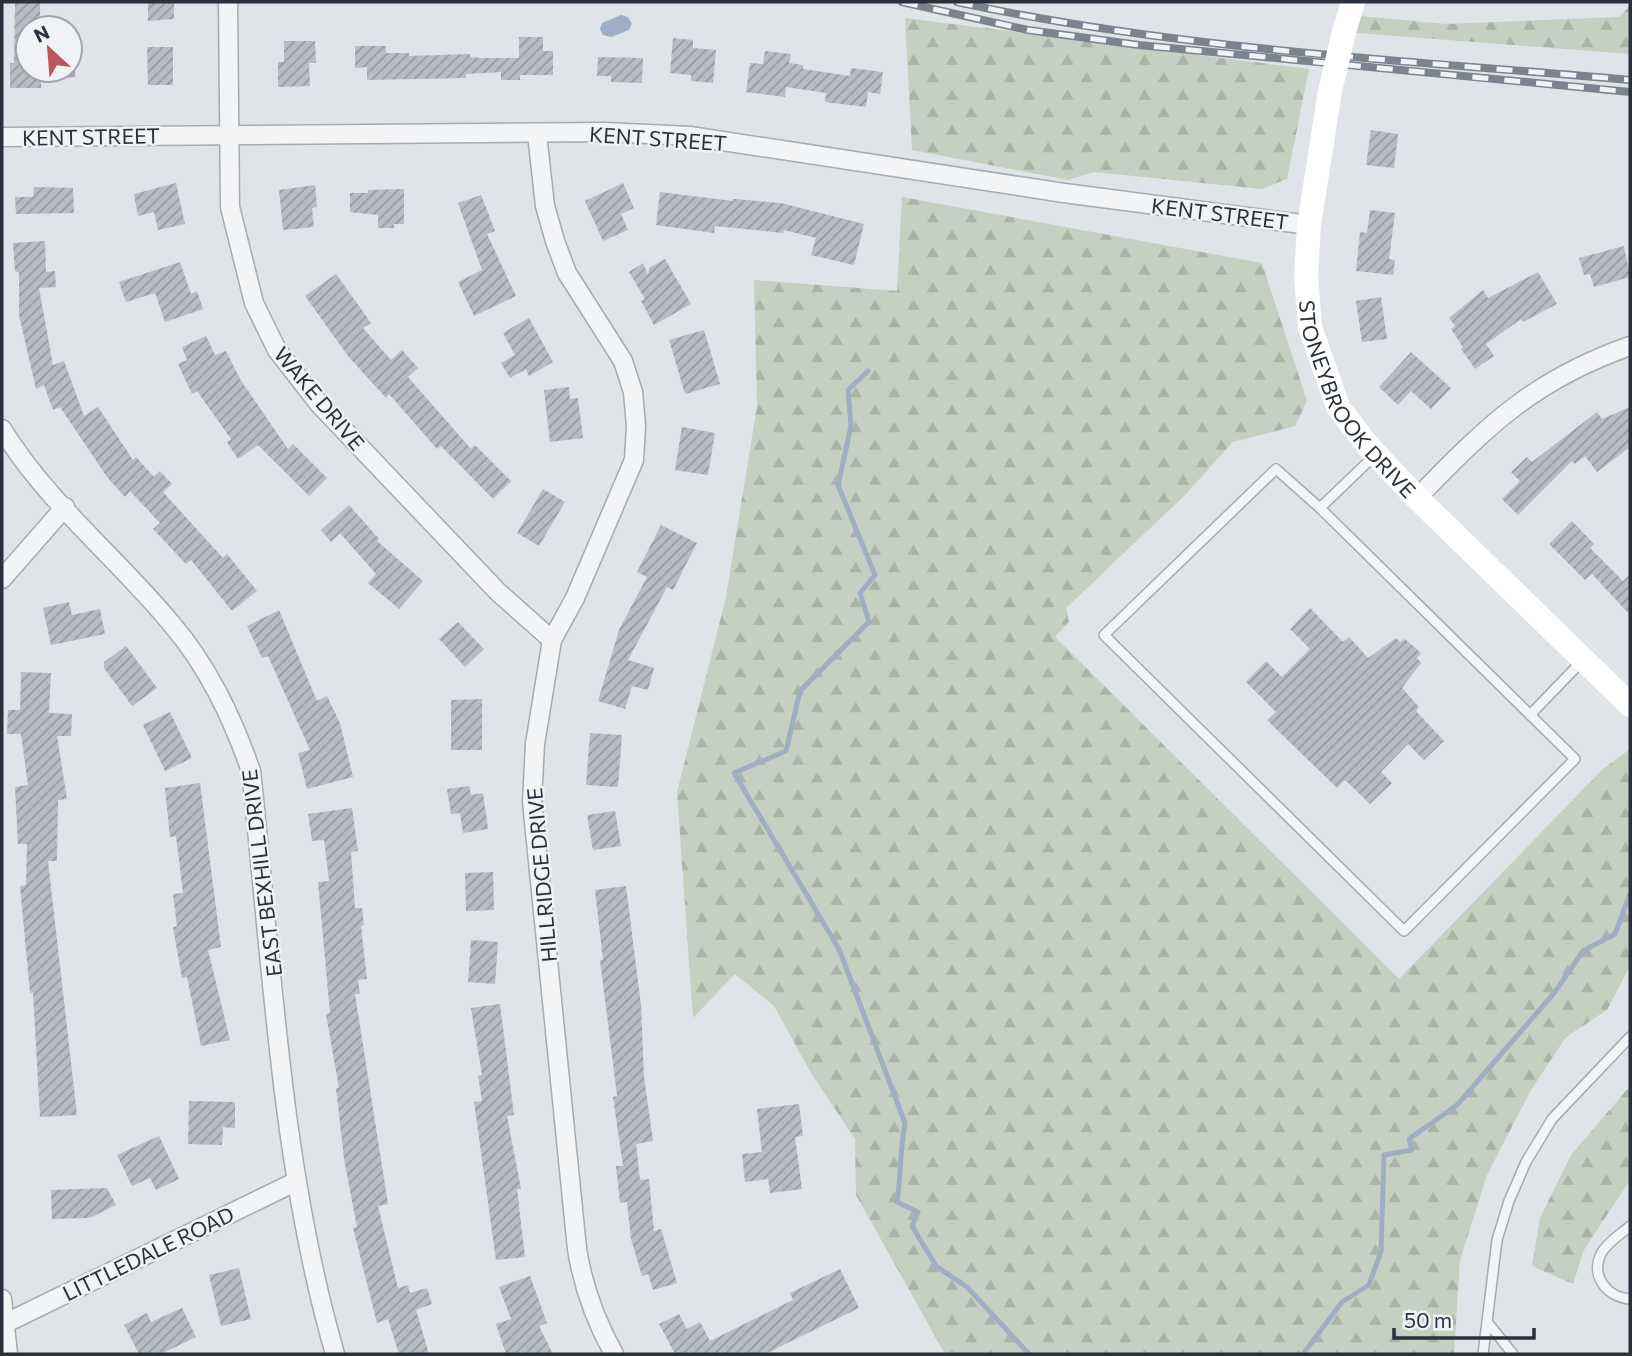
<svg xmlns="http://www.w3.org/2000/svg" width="1632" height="1356" viewBox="0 0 1632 1356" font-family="Commissioner,sans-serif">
	<defs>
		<pattern id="forest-firs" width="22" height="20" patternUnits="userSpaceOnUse" patternTransform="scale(1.75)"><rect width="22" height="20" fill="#c5d0c2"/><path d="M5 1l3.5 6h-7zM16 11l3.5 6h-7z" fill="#a9b3a8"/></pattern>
		<pattern id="building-hatch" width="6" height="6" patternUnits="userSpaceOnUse" patternTransform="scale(1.75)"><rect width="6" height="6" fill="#b8bcc4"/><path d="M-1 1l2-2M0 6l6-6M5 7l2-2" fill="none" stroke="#9699a0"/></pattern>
	</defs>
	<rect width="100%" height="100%" fill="#e0e3e7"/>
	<g fill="url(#forest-firs)">
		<path d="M1630,6v48l-286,-22 5,-17 97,9 173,-7z"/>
		<path d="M905,18l404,51 -22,110 -25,10 -168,-17 -26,8 -156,-30z"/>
		<path d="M902,197l360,66 45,138 -12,25 -62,16 -49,54 -118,112 3,14 -14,15 344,342 203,-209 28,-21v217l-23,44 -41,27 -35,53 -44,85 -27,85 -6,94h-509l-89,-159 -1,-56 -44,-66 -37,-67 -39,-32 -42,44 -16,-226 49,-195 31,-191 -3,-126 143,11z"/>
		<path d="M1630,1086v94l-46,70 -11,34 -41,-18 8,-48 31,-63z"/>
	</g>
	<g fill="#9faec3">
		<path d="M621,15l7,2 4,7 -3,6 -18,7 -8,-2 -3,-6 2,-6z"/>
		<path d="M77,44l-2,33 -18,2 5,-9h8v-25z"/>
	</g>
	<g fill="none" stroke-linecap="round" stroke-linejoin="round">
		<g stroke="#9faec3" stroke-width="5">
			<path d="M868,371l-20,19 3,36 -13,59 37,90 -15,18 9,29 -69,69 -14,60 -52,22 105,176 66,174c-5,27 -4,52 -8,79l21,10 -6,14 24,40 31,21 62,67"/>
			<path d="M1303,1354l39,-52 27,-17 12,-34 3,-96 28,-5 -3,-11 48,-34 98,-113 28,-41 32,-17 15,-40"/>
		</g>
	</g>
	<g fill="url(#building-hatch)">
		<path d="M15,2h25v22h-12v46h13v18h-31v-25h4z"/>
		<path d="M148,2h26v17l-26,2z"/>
		<path d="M519,37h24v14h10v24h-33v5h-19v-8l-35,2v4l-99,2v-13l-12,1v-22h31v7h23v3l61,-2v3l12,1h37z"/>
		<path d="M673,38l20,2v8l23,2 -3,33 -22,-2v-6l-21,-2z"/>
		<path d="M284,41h31l1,22h-7l1,23 -32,1v-25h6z"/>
		<path d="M147,47h26v38h-25z"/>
		<path d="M765,51l26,3 -2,9 14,2v4l47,7 1,-8 32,4 -3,22 -12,-2 -2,15 -41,-5 1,-9 -40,-6 -1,10 -39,-5 4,-29 13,1z"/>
		<path d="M598,57l45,1 -1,25 -31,-1v-6h-14z"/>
		<path d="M1371,130l27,4 -4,34 -28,-3z"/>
		<path d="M176,183l9,41 -27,6 -4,-18 -16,4 -4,-22z"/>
		<path d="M623,183l11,25 -13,6 7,16 -25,11 -18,-40z"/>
		<path d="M315,185l2,22 -5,1 2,19 -31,3 -4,-40z"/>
		<path d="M34,187l39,1 1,25 -58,1 -1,-17h18z"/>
		<path d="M404,189v35h-10v4h-16v-13l-28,-3v-19h18v-3z"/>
		<path d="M660,192l73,9v-2l48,4 83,21 -10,41 -43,-10 5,-17 -32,-8 -1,3 -68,-7 -1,7 -58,-8z"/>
		<path d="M481,195l14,36 -8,3 29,62 -42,20 -16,-34 24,-12 -24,-67z"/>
		<path d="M1370,210l25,3 -6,46 6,1 -2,15 -37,-4 4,-39 7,1z"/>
		<path d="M45,241l1,31 9,-1 1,16 -17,1 14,77 11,-4 20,55 14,-9 35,53 3,-3 18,20 6,-6 12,13 -9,8 60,66 4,-4 30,37 -25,20 -41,-51 -5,4 -33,-35 7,-6 -30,-32 -5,6 -18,-20 -47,-70 -7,3 -9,-25 -8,4 -17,-74v-42l-4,-2 -2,-28z"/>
		<path d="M1624,246l6,31 -36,10 -4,-13 -6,1 -5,-17z"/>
		<path d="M665,259l26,45 -37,21 -13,-24 4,-2 -16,-27 14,-9 5,12 1,-7z"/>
		<path d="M180,262l11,32 6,-3 6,18 -38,13 -10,-29 -29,9 -7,-20z"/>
		<path d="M1538,272l19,32 -34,18 -2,-3 -35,25 8,12 -19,13 -14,-20 2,-2 -12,-18 4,-3 -6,-8 34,-28 5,8z"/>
		<path d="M336,274l35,49 -8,5 28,32 11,-10 16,18 -10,9 63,72 4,-4 36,36 -18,18 -52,-53 -4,3 -48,-55 -3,4 -38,-42 -43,-60z"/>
		<path d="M1381,297l6,42 -25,3 -6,-41z"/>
		<path d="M529,318l24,44 -24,14 -3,-7 -16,9 -9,-15 14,-8 -12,-22z"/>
		<path d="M704,330l16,54 -35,10 -16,-54z"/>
		<path d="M206,336l9,19 11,-4 14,28 48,70 5,-5 34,34 -18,18 -51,-51 -20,14 -11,-17 4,-3 -34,-48 -5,3 -14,-30 9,-4 -5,-13z"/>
		<path d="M1411,352l40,36 -20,21 -20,-18 -13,14 -19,-18z"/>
		<path d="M569,387l1,12 8,-1 5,40 -33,4 -6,-52z"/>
		<path d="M1630,407v40l-33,25 -12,-16 -10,8 -3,-3 -54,54 -16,-16 18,-18 -9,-9 16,-15 5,5 65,-50 5,7z"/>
		<path d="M682,427l33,6 -7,42 -33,-5z"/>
		<path d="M543,489l22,13 -26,44 -22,-13z"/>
		<path d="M349,505l30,34 -2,2 46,40 -24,28 -31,-26 8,-9 -36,-41 -9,9 -10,-12z"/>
		<path d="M1572,521l22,23 -4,4 33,33 7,-7v41l-38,-41 -7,6 -36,-36z"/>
		<path d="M661,525l36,18 -24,47 -6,-3 -39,73 26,8 -6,22 -16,-4 -7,23 -27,-8 21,-71 28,-53 -10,-5z"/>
		<path d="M69,602l3,13 28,-6 5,25 -54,11 -8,-37z"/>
		<path d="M1310,608l33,34 6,-5 19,21 28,-20 4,4 5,-3 16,14 -4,5 4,5 -19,25 17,19 -3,4 28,30 -20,19 -16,-16 -27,28 11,11 -22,21 -25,-24 -8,8 -70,-68 9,-8 -30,-30 20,-21 16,16 28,-28 -20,-20z"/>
		<path d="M279,610l38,91 10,-5 13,27 13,54 -46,12 -9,-36 12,-3 -42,-94 -6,2 -15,-32z"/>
		<path d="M458,622l26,27 -19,18 -26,-28z"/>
		<path d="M126,646l31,42 -25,18 -28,-38v-6z"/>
		<path d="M21,672l30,1 -2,40 23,1 -1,22h-14l10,63 -9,1 -1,61h-9l29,254 -37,2 -7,-125 -3,1 -10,-107 6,-1 1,-41h-9l-3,-57 13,-2 -7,-51h-14l1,-24h12z"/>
		<path d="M482,699v51h-31v-50z"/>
		<path d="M170,712l22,46 -27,13 -22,-46z"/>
		<path d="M590,733l32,2 -4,52 -32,-2z"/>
		<path d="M200,783l21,164 -13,3 22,90 -29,6 -14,-69 -5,1 -9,-51 4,-1 -4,-32 10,-1 -7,-57 -6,1 -5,-49z"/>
		<path d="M469,786l2,9 12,-2 5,36 -25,4 -3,-20 -9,1 -4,-25z"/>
		<path d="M352,808l6,43 -7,1 4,56h7l2,17 -3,1 6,53 -9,1 2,14h-5l33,210 -10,2 20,82 10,-3 2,8 17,-5 5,16 -16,6 13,44h-30l-11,-35 -11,4 -24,-95 4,-1 -13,-68 -8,-71h3l-13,-74 4,-1 -12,-131 11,-1 -5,-41 -12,1 -4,-27z"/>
		<path d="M615,811l6,35 -28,4 -6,-35z"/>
		<path d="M493,872l1,38 -28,1 -1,-38z"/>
		<path d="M626,886l15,119 3,72 9,64 -17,3 4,36 9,-1 5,52 7,-2 16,54 -24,7 -5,-16 -6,2 -11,-37 -4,-37 -7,1 -4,-37h7l-10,-69 4,-1 -17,-136h3l-8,-70z"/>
		<path d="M471,940l27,2 -3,42 -27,-2z"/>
		<path d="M500,1004l14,111 -7,1 14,73h-4l8,68 -29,3 -22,-158 8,-1 -4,-25 4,-1 -11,-67z"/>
		<path d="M189,1101l46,1v26l-12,-1 -1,18 -34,-1z"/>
		<path d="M799,1104l4,32 -8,1 7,52 -32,4 -2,-14 -23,3 -3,-28 20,-2 -5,-43z"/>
		<path d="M159,1136l20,43 -23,11 -6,-12 -18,8 -15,-31z"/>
		<path d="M107,1188l9,17 -26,13 -38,1 -1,-29z"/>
		<path d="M239,1268l12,51 -30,7 -12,-51z"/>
		<path d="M840,1269l19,39 -94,46h-90l-16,-30 20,-10 8,15 13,-7 10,19 83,-41 -3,-7z"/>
		<path d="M530,1276l17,47 -8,3 14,28h-47l-10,-30 15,-5 -12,-32z"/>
		<path d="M182,1308l14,29 -35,17h-22l-15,-29 23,-12 4,9z"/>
	</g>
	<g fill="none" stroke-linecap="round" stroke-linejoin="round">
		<defs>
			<g id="lane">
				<path d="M1276,469l44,39 255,251 -171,172 -300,-296z"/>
				<path d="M1320,508l54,-52"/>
				<path d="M1530,715l52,-54"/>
				<path d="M1630,1226c-9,8 -22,16 -28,26 -13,24 5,45 28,47"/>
				<path d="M1488,1323l25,31"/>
				<path d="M1483,1354l14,-114 12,-39 17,-39 26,-43 78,-82"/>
			</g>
			<g id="street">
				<path d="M228,2l2,205 24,96 23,47 42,54 179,188 54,48"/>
				<path d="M537,134l8,72 10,35 12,32 56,88 10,31 3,34 -2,34 -59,138 -23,42 -17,104 -3,58 45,447c6,38 18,71 37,105"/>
				<path d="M2,137l603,-5 85,4 374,57 245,32"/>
				<path d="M2,429c44,72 114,128 168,193 38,44 62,95 81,149 21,193 30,397 84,583"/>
				<path d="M1417,498c70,-72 116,-118 213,-152"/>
				<path d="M2,579l63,-72"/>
				<path d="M2,1299l6,55"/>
				<path d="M2,1325l293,-143"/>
			</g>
		</defs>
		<use href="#lane" stroke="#a6aab1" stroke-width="12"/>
		<use href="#street" stroke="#a6aab1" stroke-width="21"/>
		<use href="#lane" stroke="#f3f4f6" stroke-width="9"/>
		<use href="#street" stroke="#f3f4f6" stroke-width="18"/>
		<g stroke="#fff" stroke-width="24">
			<path d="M1344,32l9,-30"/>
			<path id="s1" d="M1330,91l-21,134 -3,51 4,51 28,80 31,40 48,51 213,207"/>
		</g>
		<defs>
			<g id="rail">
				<path d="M902,2l126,28 111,15 491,47"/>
				<path d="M957,2c221,48 449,58 673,78"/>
			</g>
		</defs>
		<use href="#rail" stroke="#7c828f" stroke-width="8"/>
		<use href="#rail" stroke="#f0f2f5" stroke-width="5" stroke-dasharray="16" stroke-linecap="butt"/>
		<path stroke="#fff" stroke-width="24" d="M1330,91l14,-59"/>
	</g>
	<g text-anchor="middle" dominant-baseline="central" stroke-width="5" stroke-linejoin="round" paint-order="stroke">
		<g font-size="21" fill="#2b303d" stroke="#f0f2f5">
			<text transform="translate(91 136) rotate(-1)">KENT STREET</text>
			<text transform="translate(658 138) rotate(4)">KENT STREET</text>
			<text transform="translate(1220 213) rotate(7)">KENT STREET</text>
			<text stroke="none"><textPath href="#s1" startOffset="324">STONEYBROOK DRIVE</textPath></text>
			<text transform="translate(320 398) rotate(50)">WAKE DRIVE</text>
			<text transform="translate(261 873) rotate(-97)">EAST BEXHILL DRIVE</text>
			<text transform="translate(541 875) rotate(-95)">HILLRIDGE DRIVE</text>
			<text transform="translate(148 1253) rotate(-26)">LITTLEDALE ROAD</text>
		</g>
	</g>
	<rect width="1632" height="1356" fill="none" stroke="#2b303d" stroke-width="7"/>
	<g transform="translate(49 49) rotate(334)"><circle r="33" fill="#f0f2f5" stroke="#a1a4ab" stroke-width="2"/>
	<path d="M0-5L12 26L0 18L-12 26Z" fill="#be545c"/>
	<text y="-10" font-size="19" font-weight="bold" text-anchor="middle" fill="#2b303d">N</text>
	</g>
	<path d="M1394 1328v10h140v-10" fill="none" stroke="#2b303d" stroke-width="3.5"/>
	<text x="1404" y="1328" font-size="21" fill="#2b303d" stroke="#f0f2f5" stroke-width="5" paint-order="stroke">50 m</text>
</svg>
